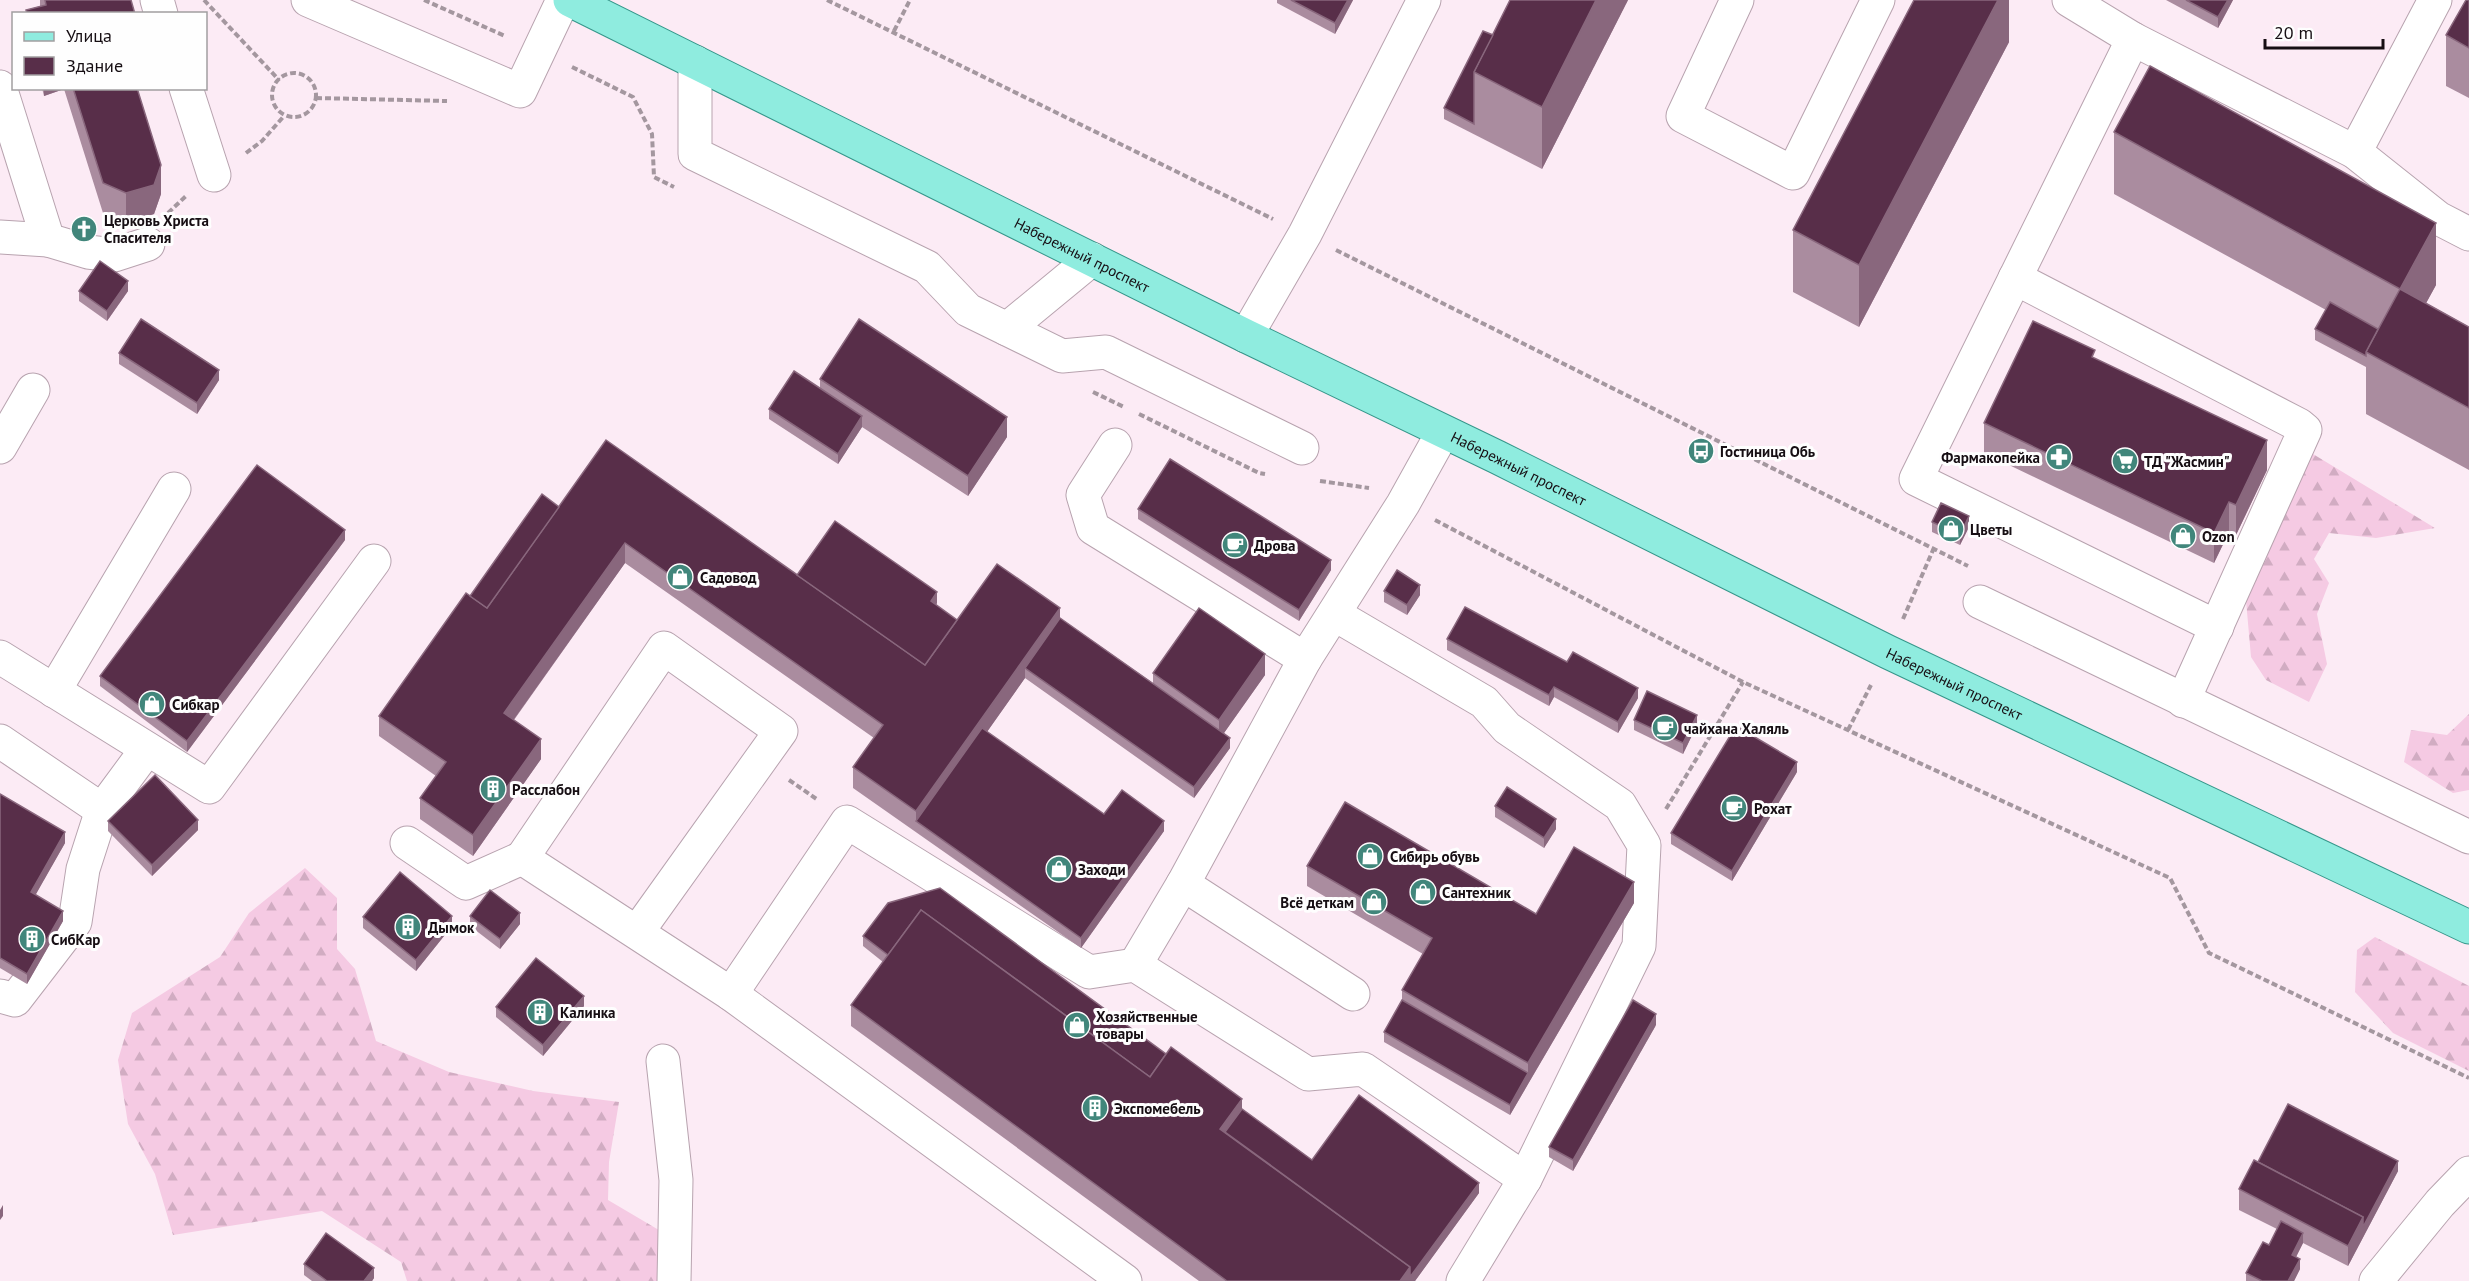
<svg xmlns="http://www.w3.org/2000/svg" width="2469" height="1281" viewBox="0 0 2469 1281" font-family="'PT Sans',sans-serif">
	<defs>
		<pattern id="forest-firs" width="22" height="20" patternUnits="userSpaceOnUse" patternTransform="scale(1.5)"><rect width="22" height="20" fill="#f5cae3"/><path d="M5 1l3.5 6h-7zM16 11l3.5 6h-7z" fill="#d1acc2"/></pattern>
	</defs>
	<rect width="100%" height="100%" fill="#fcebf5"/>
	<g fill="url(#forest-firs)">
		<path d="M2308,451l127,77 -59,10 -47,-5 -15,26 15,24 -12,31 10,50 -18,38 -43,-22 -15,-23 -6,-68z"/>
		<path d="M2469,714v76l-16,3 -49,-31 7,-32 36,5z"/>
		<path d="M305,868l32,30v51l18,20 21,72 73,31 84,19 86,11 -10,60 -1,38 61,36 2,45h-264l-6,-19 -79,-51 -149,24 -18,-61 -27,-50 -10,-64 14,-47 88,-56 29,-44z"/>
		<path d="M2375,937l94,49v85l-76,-38 -38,-41 2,-42z"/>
	</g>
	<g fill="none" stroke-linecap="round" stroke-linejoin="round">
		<defs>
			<g id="minor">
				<path d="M157,0l4,14"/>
				<path d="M308,0l212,91 43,-91"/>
				<path d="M1737,0l-54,116 110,57 85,-173"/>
				<path d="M2069,0l64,39 222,113 83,66 31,16"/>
				<path d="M2133,39l-217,440 301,148"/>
				<path d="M695,62v92l232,113 41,43 94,46 44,-4 196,96"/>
				<path d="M0,87l48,153 40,12 26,3 34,-11"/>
				<path d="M186,88l28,87"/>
				<path d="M2355,152l80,-152"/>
				<path d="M0,237l48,3"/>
				<path d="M2015,278l284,147 6,5 -122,271"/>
				<path d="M1007,329l85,-70"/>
				<path d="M1246,336l59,-102 119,-234"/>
				<path d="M1115,445l-32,50 10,33 212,131"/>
				<path d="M0,447l33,-57"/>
				<path d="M1980,602l489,235"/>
				<path d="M1334,614l150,88 23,26 113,77 24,40 -5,101 -114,233 -62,102"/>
				<path d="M0,657l209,130 165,-226"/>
				<path d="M54,691l120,-202"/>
				<path d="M0,741l102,69"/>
				<path d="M407,843l59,40 56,-25"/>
				<path d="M1183,884l170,110"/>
				<path d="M638,931l143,-200 -117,-83 -142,210 209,136 394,287"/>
				<path d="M1135,965l48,-81 122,-225 98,-155 40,-72"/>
				<path d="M731,994l116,-172 242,150 46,-7 173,109 55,-5 162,110"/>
				<path d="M0,996l15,4 60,-78 8,-53 19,-59 45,-61"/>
				<path d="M663,1061l13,119 -2,101"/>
				<path d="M2376,1281l64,-78 29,-30"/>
			</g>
			<g id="major">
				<path id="s1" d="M570,0l676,336 251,121 391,195 581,275"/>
			</g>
		</defs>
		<use href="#minor" stroke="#b8a3af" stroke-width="35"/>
		<use href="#major" stroke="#35968a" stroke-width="35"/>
		<g stroke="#a4979f" stroke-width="4" stroke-dasharray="6 3" stroke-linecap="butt">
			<path d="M204,0l75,80"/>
			<path d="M424,0l81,36"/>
			<path d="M827,0l446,219"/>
			<path d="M894,31l16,-31"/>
			<path d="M572,67l61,30 19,37 2,43 20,10"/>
			<circle cx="294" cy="95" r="22"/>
			<path d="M316,98l131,3"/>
			<path d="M246,153l16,-12 22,-25"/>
			<path d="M168,213l18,-17"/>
			<path d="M1336,250l632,316"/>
			<path d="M1093,392l31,15"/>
			<path d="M1139,414l120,59 6,1"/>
			<path d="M1320,481l49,7"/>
			<path d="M1435,520l308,162 427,196 39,75 260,125"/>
			<path d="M1903,619l30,-69"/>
			<path d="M1848,730l23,-45"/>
			<path d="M789,780l29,20"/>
			<path d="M1666,809l77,-127"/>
		</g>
		<use href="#minor" stroke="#fff" stroke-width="33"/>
		<use href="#major" stroke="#8fecdf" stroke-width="33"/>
	</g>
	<g fill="#aa8c9f">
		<path d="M40,0h91l4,14h-109v-4l14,-4z"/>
		<path d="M1277,0h76l-18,34 -58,-31z"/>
		<path d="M1628,0l-86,169 -98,-50v-11l49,-73z"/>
		<path d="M2009,0v42l-150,285 -66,-35v-62z"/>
		<path d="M2166,0h67l-15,28z"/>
		<path d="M2469,0v98l-23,-12v-51z"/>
		<path d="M42,88h95l24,106 -7,20 -28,9 -23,-10 -39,-124 -20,7z"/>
		<path d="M2114,132l322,153 -10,18 43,24v143l-103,-56v-47l-51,-27v-11l11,-19 -212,-116z"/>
		<path d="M79,291h49l-21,30 -28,-20z"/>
		<path d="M119,353l100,27 -22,34 -78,-50z"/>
		<path d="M2095,358l172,112 -31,65 -7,-3 -15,31 -230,-110v-30z"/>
		<path d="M820,379l187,58 -39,59 -106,-69 -24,37 -69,-45v-10l51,-20z"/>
		<path d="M559,507l238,68 140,28 -1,2 21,15 103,-2 93,65v-10l112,2 -41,58 6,15 -36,50 -169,-120 -38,54 117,82 60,17 -83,117 -228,-160v-21l21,-29 -249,-175 -111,157 27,39 -68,97 -53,-37v-21l16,-22 -57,-40v-20l91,-120z"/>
		<path d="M1138,509l193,61 -32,51 -161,-102z"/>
		<path d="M1932,522l37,5 -9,18 -28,-13z"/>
		<path d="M345,540l-158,212 -87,-66v-10z"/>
		<path d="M1384,591l36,4 -13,20 -23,-13z"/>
		<path d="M1447,639l120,23 71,36 -20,35 -64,-36 -5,9 -102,-56z"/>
		<path d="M1634,720l63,5 -14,29 -49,-24z"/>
		<path d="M1797,772l-65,109 -61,-37v-11z"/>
		<path d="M0,794l65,49 -30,52 28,26 -36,63 -27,-16z"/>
		<path d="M1495,806l61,23 -12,19 -49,-31z"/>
		<path d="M108,821l90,9 -46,46 -44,-45z"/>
		<path d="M1307,866l229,48 98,-11 -124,212 -126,-73v-10l18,-32v-10l21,-36 -116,-68z"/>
		<path d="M470,916l50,8 -20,25 -30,-23z"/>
		<path d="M363,917l89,9 -36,45 -53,-43z"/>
		<path d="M863,936l379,173 70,51 167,33 -64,88h-216l-348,-255v-21l32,-43 -20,-16z"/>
		<path d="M584,1006l-41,50 -47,-39v-10z"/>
		<path d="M1656,1025l-83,146 -24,-14v-10z"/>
		<path d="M2258,1162l140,9 -50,95 -45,-23 -7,14 4,12 -6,12h-48v-8l23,-28 8,-16 -38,-19v-21z"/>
		<path d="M304,1264l70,14 -2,3h-60l-8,-6z"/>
	</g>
	<g fill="#89677d">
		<path d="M1348,0h5l-18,34v-11z"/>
		<path d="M1596,0h32l-86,169v-62z"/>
		<path d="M1998,0h11v42l-150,285v-62z"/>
		<path d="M2228,0h5l-15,28v-11z"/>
		<path d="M44,88h20v1l-20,7z"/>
		<path d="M161,165v29l-7,20 -28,9v-30z"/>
		<path d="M2436,223v62l-36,66v-62z"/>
		<path d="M128,281v10l-21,30v-10z"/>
		<path d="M219,370v10l-22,34v-11z"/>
		<path d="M862,416v11l-24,37v-10z"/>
		<path d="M1007,417v20l-39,59v-20z"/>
		<path d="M2267,440v30l-31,65v-30z"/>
		<path d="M2229,502v30l-15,31v-30z"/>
		<path d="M1969,516v11l-9,18v-10z"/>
		<path d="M345,530v10l-158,212v-11z"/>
		<path d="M625,543v20l-121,170v-20z"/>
		<path d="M1331,560v10l-32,51v-11z"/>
		<path d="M1420,585v10l-13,20v-10z"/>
		<path d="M937,592v11l-6,9v-11z"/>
		<path d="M1060,608v20l-35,40v10l-104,147 -5,-4v-10z"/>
		<path d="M1265,654v21l-46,65v-20z"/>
		<path d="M1554,687v10l-5,9v-11z"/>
		<path d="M1638,688v10l-20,35v-11z"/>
		<path d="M1697,715v10l-14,29v-11z"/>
		<path d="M1230,738v10l-36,50v-11z"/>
		<path d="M541,739v20l-68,97v-21z"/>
		<path d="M1797,762v10l-65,109v-10z"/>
		<path d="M1556,819v10l-12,19v-10z"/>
		<path d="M198,820v10l-46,46v-11z"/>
		<path d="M1164,821v10l-83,117v-10z"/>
		<path d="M65,832v11l-34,60v-11z"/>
		<path d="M1634,882v21l-106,181v-21z"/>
		<path d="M63,911v10l-36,63v-10z"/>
		<path d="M520,913v11l-20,25v-10z"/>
		<path d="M452,916v10l-36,45v-11z"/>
		<path d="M584,996v10l-41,50v-11z"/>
		<path d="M1656,1014v11l-83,146v-11z"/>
		<path d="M1528,1073v11l-18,31v-10z"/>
		<path d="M1242,1099v20l-17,23 -5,-13z"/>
		<path d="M2398,1161v10l-50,95v-20l15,-29z"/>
		<path d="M1479,1183v10l-64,88h-15l10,-14z"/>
		<path d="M3,1205v11l-3,4v-10z"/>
		<path d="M2303,1233v10l-11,22v-10z"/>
		<path d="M2300,1259v10l-6,12h-6z"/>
		<path d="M374,1268v10l-2,3h-8z"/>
	</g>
	<g fill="#582e49" stroke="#89677d" stroke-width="1.5">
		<path d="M45,0h86l4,14h-108l-1,-4 20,-5z"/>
		<path d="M1291,0h57l-13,23z"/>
		<path d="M1510,0h86l-54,107 -68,-35z"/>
		<path d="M1914,0h84l-139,265 -66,-35z"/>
		<path d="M2186,0h42l-10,17z"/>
		<path d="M2466,0h3v48l-23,-13z"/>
		<path d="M1483,31l10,4 -19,37v52l-30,-16z"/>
		<path d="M2150,66l286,157 -36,66 -286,-157z"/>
		<path d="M73,88h64l24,77 -7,20 -28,8 -23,-10z"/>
		<path d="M100,261l28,20 -21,30 -28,-20z"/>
		<path d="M2400,289l69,38v81l-103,-56z"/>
		<path d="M2330,302l48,27 -12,23v4l-51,-27z"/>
		<path d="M141,319l78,51 -22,33 -78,-50z"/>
		<path d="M859,319l148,98 -39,59 -148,-97z"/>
		<path d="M2033,321l62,29 -3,7 175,83 -31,65 -7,-3 -15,31 -230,-110z"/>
		<path d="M794,371l68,45 -24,38 -69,-45z"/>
		<path d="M606,440l319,225 72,-101 63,44 -144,203 -63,-44 30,-42 -258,-182 -121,170 37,26 -68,96 -53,-37 26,-36 -67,-46 87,-123 21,15z"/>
		<path d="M1170,459l161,101 -32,50 -161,-101z"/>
		<path d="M257,465l88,65 -158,211 -87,-65z"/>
		<path d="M542,494l17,13 -72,101 -17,-12z"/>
		<path d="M1941,503l28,13 -9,19 -28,-13z"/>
		<path d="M835,521l102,71 -6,9 26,19 -32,45 -128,-90z"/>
		<path d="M1397,570l23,15 -13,20 -23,-14z"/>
		<path d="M1465,607l102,55 6,-10 65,36 -20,34 -64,-35 -5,8 -102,-56z"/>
		<path d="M1199,608l66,46 -46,66 -66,-47z"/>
		<path d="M1060,618l170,120 -36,49 -169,-119z"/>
		<path d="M1647,691l50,24 -14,28 -49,-23z"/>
		<path d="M1736,726l61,36 -65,109 -61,-38z"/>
		<path d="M982,728l122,86 18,-24 42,31 -83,117 -165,-117z"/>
		<path d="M155,775l43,45 -46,45 -44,-44z"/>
		<path d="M1507,787l49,32 -12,19 -49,-32z"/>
		<path d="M0,794l65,38 -34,60 32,19 -36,63 -27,-16z"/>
		<path d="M1345,802l191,112 38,-67 60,35 -106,181 -126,-73 30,-52 -125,-72z"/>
		<path d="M400,872l52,44 -36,44 -53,-43z"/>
		<path d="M940,888l226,166 -16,23 -229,-167 -33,45 -25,-19 25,-33z"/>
		<path d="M490,890l30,23 -20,26 -30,-23z"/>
		<path d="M921,910l229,167 21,-30 71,52 -22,30 190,138 -10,14h-173l-376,-276z"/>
		<path d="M536,958l48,38 -41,49 -47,-38z"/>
		<path d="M1402,1000l126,73 -18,32 -126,-73z"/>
		<path d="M1633,1000l23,14 -83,146 -24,-13z"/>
		<path d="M1359,1095l120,88 -69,94v-10l-185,-135 17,-23 70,51z"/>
		<path d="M2288,1104l110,57 -35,66v-10l-105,-55z"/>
		<path d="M2254,1160l109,57 -15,29 -109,-57z"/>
		<path d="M2281,1221l22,12 -11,22 8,4 -12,22h-26l-16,-8 17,-31 6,3z"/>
		<path d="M326,1233l48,35 -10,13h-37l-23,-17z"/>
	</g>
	<defs>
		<symbol id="church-disc" viewBox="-11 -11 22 22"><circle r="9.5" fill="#41867b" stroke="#fefefe"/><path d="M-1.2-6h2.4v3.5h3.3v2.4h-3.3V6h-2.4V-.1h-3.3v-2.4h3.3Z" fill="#fff"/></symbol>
		<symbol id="bus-disc" viewBox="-11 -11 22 22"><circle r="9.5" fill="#41867b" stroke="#fefefe"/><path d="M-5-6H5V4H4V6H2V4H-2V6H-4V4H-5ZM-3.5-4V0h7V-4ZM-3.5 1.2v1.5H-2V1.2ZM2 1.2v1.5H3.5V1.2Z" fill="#fff"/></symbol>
		<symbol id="pharmacy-disc" viewBox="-11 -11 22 22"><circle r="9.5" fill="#41867b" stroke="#fefefe"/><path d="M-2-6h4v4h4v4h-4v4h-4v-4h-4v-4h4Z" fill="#fff"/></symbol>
		<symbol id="supermarket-disc" viewBox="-11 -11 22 22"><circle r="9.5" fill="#41867b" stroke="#fefefe"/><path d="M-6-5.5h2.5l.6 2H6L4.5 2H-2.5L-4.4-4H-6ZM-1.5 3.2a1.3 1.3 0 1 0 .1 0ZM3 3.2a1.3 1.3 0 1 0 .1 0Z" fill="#fff"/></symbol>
		<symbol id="shop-disc" viewBox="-11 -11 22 22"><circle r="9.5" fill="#41867b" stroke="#fefefe"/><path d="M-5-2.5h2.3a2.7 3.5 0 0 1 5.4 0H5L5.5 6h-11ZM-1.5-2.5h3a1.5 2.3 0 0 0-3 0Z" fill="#fff"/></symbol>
		<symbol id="cafe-disc" viewBox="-11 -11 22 22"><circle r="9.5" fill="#41867b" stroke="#fefefe"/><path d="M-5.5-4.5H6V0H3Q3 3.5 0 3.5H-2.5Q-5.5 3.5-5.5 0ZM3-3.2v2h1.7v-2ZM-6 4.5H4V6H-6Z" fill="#fff"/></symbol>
		<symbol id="building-disc" viewBox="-11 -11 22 22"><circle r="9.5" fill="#41867b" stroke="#fefefe"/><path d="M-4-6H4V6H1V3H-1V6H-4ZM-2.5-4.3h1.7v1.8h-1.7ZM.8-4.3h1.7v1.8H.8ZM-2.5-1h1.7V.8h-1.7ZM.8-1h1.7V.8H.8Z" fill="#fff"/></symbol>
	</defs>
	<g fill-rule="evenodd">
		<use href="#church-disc" x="69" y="214" width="30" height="30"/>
		<use href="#bus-disc" x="1686" y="436" width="30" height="30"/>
		<use href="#pharmacy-disc" x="2044" y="442" width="30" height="30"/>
		<use href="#supermarket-disc" x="2110" y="446" width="30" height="30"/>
		<use href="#shop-disc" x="1936" y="514" width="30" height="30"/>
		<use href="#shop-disc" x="2168" y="521" width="30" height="30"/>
		<use href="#cafe-disc" x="1220" y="530" width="30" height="30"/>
		<use href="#shop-disc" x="665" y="562" width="30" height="30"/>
		<use href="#shop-disc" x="137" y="689" width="30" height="30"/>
		<use href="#cafe-disc" x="1650" y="713" width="30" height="30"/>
		<use href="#building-disc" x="478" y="774" width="30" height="30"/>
		<use href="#cafe-disc" x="1719" y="793" width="30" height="30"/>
		<use href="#shop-disc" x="1355" y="841" width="30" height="30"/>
		<use href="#shop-disc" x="1044" y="854" width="30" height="30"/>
		<use href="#shop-disc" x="1408" y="877" width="30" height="30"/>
		<use href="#shop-disc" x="1359" y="887" width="30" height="30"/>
		<use href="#building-disc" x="393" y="912" width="30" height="30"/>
		<use href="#building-disc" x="17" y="924" width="30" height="30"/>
		<use href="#building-disc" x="525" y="997" width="30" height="30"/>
		<use href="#shop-disc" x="1062" y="1010" width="30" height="30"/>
		<use href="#building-disc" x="1080" y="1093" width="30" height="30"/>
	</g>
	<g text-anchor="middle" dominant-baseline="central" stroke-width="6" stroke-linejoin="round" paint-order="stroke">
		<g font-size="15" font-weight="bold" fill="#160e13" stroke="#fefefe" text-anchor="start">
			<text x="104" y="220">Церковь Христа<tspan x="104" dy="17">Спасителя</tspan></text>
			<text x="1720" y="451">Гостиница Обь</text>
			<text x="2040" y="457" text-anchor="end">Фармакопейка</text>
			<text x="2144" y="461">ТД "Жасмин"</text>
			<text x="1970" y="529">Цветы</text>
			<text x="2202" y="536">Ozon</text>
			<text x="1254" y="545">Дрова</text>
			<text x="700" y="577">Садовод</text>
			<text x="172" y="704">Сибкар</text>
			<text x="1684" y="728">чайхана Халяль</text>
			<text x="512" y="789">Расслабон</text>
			<text x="1754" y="808">Рохат</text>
			<text x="1390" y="856">Сибирь обувь</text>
			<text x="1078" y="869">Заходи</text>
			<text x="1442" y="892">Сантехник</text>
			<text x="1354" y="902" text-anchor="end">Всё деткам</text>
			<text x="428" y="927">Дымок</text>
			<text x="51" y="939">СибКар</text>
			<text x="560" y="1012">Калинка</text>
			<text x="1096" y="1016">Хозяйственные<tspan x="1096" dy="17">товары</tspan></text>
			<text x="1114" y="1108">Экспомебель</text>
		</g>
		<g font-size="15" fill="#160e13" stroke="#fefefe">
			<text stroke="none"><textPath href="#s1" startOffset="572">Набережный проспект</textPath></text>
			<text stroke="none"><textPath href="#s1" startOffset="1058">Набережный проспект</textPath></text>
			<text stroke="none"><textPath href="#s1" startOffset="1544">Набережный проспект</textPath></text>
		</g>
	</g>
	<rect x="12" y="12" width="195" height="78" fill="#fefefe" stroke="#a19ea0" stroke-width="1.5"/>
	<rect x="24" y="32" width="30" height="9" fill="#8fecdf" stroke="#a19ea0" stroke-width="1.5"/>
	<text x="66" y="42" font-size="18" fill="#160e13">Улица</text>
	<rect x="24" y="57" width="30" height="18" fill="#582e49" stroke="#a19ea0" stroke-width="1.5"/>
	<text x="66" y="72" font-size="18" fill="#160e13">Здание</text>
	<path d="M2265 39v9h118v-9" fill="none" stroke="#160e13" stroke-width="3"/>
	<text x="2274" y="39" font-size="18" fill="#160e13" stroke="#fefefe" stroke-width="4.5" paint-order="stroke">20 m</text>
</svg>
